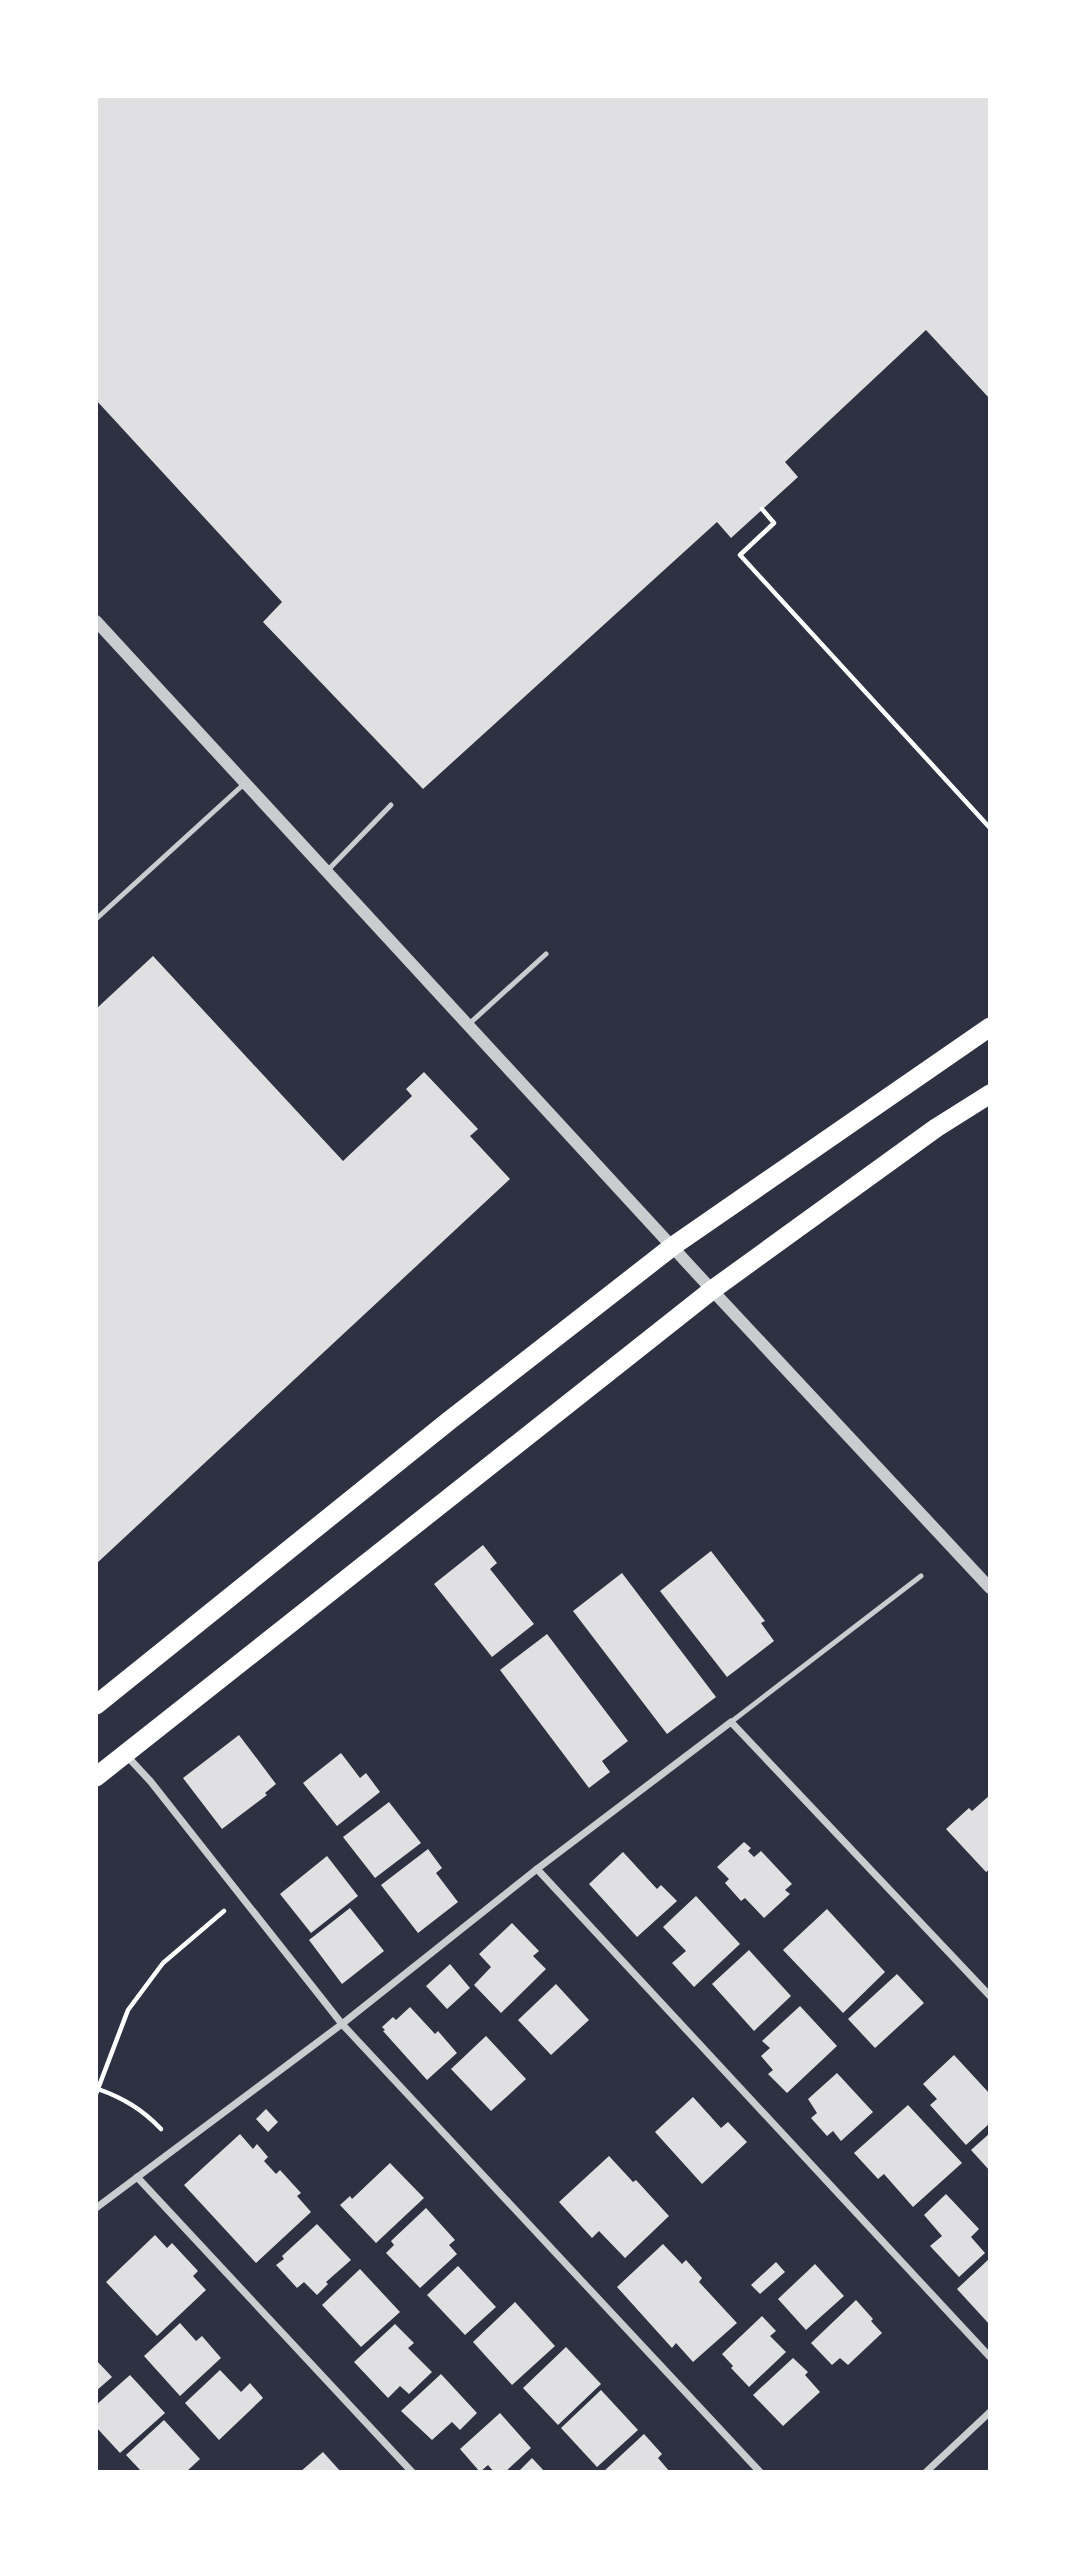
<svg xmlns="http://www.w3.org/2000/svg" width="1086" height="2568" viewBox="0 0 1086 2568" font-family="'Fira Sans',sans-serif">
	<rect width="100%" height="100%" fill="#2d3142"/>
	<g fill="#e0e0e3">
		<path d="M96,96h894v303l-64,-69 -141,132 13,15 -67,61 -14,-16 -294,267 -160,-167 19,-20 -186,-202z"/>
		<path d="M153,956l190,205 69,-65 -6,-7 18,-17 54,57 -8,7 40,43 -414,385v-555z"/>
		<path d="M483,1545l14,18 -7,6 44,55 -42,33 -58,-73z"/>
		<path d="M711,1551l54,70 -4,2 13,18 -47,36 -67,-86z"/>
		<path d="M622,1573l94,124 -49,37 -94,-123z"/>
		<path d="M547,1634l81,107 -26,20 8,11 -21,16 -89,-118z"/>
		<path d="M239,1735l37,49 -11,9 2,2 -45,34 -39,-51z"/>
		<path d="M341,1753l19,25 6,-5 14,19 -43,34 -34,-43z"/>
		<path d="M990,1795v74l-4,3 -40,-43 23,-21 3,3z"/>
		<path d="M389,1802l32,41 -46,35 -32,-41z"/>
		<path d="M744,1842l7,6 -3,3 6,6 7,-6 31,33 -7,6 5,4 -26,24 -19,-20 -4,3 -16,-18 4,-4 -12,-12z"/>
		<path d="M428,1849l14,19 -6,5 22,29 -40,31 -37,-48z"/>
		<path d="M623,1852l34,37 4,-4 16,16 -40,36 -48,-53z"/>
		<path d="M327,1856l31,40 -47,37 -31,-39z"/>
		<path d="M696,1896l44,48 -46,43 -22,-24 14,-12 -23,-24z"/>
		<path d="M350,1908l34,43 -42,33 -33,-44z"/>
		<path d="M827,1909l58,63 -42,41 -60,-63z"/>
		<path d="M512,1923l27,28 -6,5 13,13 -45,44 -27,-28 17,-18 -12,-13z"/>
		<path d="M749,1950l42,46 -37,35 -42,-47z"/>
		<path d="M450,1964l20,24 -23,21 -21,-23z"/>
		<path d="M897,1974l27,29 -49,45 -27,-29z"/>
		<path d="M556,1984l33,36 -38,35 -33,-35z"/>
		<path d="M800,2006l37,40 -50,47 -19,-19 5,-4 -12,-14 9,-8 -8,-7z"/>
		<path d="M410,2007l25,27 3,-3 19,22 -30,27 -44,-49 2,-1 -3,-3 11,-10 3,3z"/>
		<path d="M486,2036l40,43 -35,32 -40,-42z"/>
		<path d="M954,2055l36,39v29l-24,22 -36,-40 7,-6 -14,-15z"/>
		<path d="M837,2073l36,39 -32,29 -8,-10 -6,5 -16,-18 6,-5 -9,-14z"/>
		<path d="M693,2097l28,31 7,-6 19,20 -45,42 -47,-52z"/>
		<path d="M908,2105l54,58 -49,44 -29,-33 -6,5 -24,-26z"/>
		<path d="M266,2109l12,13 -10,10 -12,-13z"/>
		<path d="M990,2133v38l-19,-21z"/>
		<path d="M240,2134l13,15 4,-5 11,13 -4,4 12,13 4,-4 21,23 -4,3 14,16 -55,51 -72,-78z"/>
		<path d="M609,2156l24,26 3,-2 33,36 -44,42 -26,-27 -7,7 -33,-36z"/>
		<path d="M390,2163l34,35 -48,45 -36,-38 10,-9 2,3z"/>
		<path d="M946,2194l33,35 -8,8 14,16 -26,24 -29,-31 12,-10 -18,-21z"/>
		<path d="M426,2208l29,32 -6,5 8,9 -37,34 -34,-35 8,-8 -3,-4z"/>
		<path d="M317,2224l34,36 -25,22 2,2 -11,11 -13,-13 -7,6 -21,-23 8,-6 -2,-3z"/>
		<path d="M155,2235l12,13 5,-5 26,28 -5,5 13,14 -49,46 -51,-54z"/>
		<path d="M663,2244l19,20 4,-4 16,18 -3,4 38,41 -44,39 -17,-19 -4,5 -55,-61z"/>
		<path d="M990,2258v67l-33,-36z"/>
		<path d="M776,2262l9,10 -25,22 -9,-9z"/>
		<path d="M815,2264l29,32 -38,34 -28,-31z"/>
		<path d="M458,2266l38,41 -31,28 -38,-40z"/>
		<path d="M360,2269l40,43 -39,35 -39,-42z"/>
		<path d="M856,2300l17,19 -2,2 11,12 -34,32 -8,-7 -8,7 -21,-22z"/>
		<path d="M515,2302l40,44 -43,39 -39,-43z"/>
		<path d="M762,2316l14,15 -6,5 16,16 -37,35 -18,-19 2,-2 -11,-12z"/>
		<path d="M180,2323l16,18 6,-5 19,22 -41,38 -36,-40z"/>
		<path d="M395,2324l19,19 -6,5 24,24 -23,22 -9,-8 -12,12 -34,-36z"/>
		<path d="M566,2347l35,37 -43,41 -35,-37z"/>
		<path d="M793,2358l15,14 -3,3 15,17 -37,34 -30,-31z"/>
		<path d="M96,2360l16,17 -16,14z"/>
		<path d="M220,2370l21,22 9,-9 13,15 -44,42 -34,-37z"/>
		<path d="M441,2374l36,39 -17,17 -8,-8 -20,18 -31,-29z"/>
		<path d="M130,2375l35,38 -45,40 -24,-26v-22z"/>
		<path d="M601,2390l37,40 -41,37 -36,-39z"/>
		<path d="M500,2413l31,35 -26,24h-11l-6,-7 -8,7 -20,-23z"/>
		<path d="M164,2420l36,39 -14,13h-44l-16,-17z"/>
		<path d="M644,2434l18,20 -4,4 12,14h-67z"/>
		<path d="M323,2452l18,20h-41z"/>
		<path d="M532,2458l13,14h-27z"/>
	</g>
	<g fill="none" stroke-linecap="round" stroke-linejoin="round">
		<g stroke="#fff" stroke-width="4.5">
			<path d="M762,509l12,14 -34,32 250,273"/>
			<path d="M98,2089c25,9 44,20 63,40"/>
			<path d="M96,2094l32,-84 35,-47 61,-52"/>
		</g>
		<g stroke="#caccd0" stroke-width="5">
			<path d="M327,871l64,-66"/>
			<path d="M96,919l148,-135"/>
			<path d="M469,1024l77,-70"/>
			<path d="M731,1722l190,-146"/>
		</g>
		<g stroke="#caccd0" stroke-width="7">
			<path d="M126,1755l25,27 191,242 418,448"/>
			<path d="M537,1869l453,488"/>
			<path d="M137,2177l275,295"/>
			<path d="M96,2208l246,-184 195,-155 194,-147 259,274"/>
			<path d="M926,2472l64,-60"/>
		</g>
		<path stroke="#caccd0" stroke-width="12" d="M96,621l616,669 278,298"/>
		<g stroke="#fff" stroke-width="19">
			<path d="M96,1705l354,-285 223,-174 317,-219"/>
			<path d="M96,1777l616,-487 224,-162 54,-34"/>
		</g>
	</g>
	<rect width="1086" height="2568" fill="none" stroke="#ffffff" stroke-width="196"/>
</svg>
